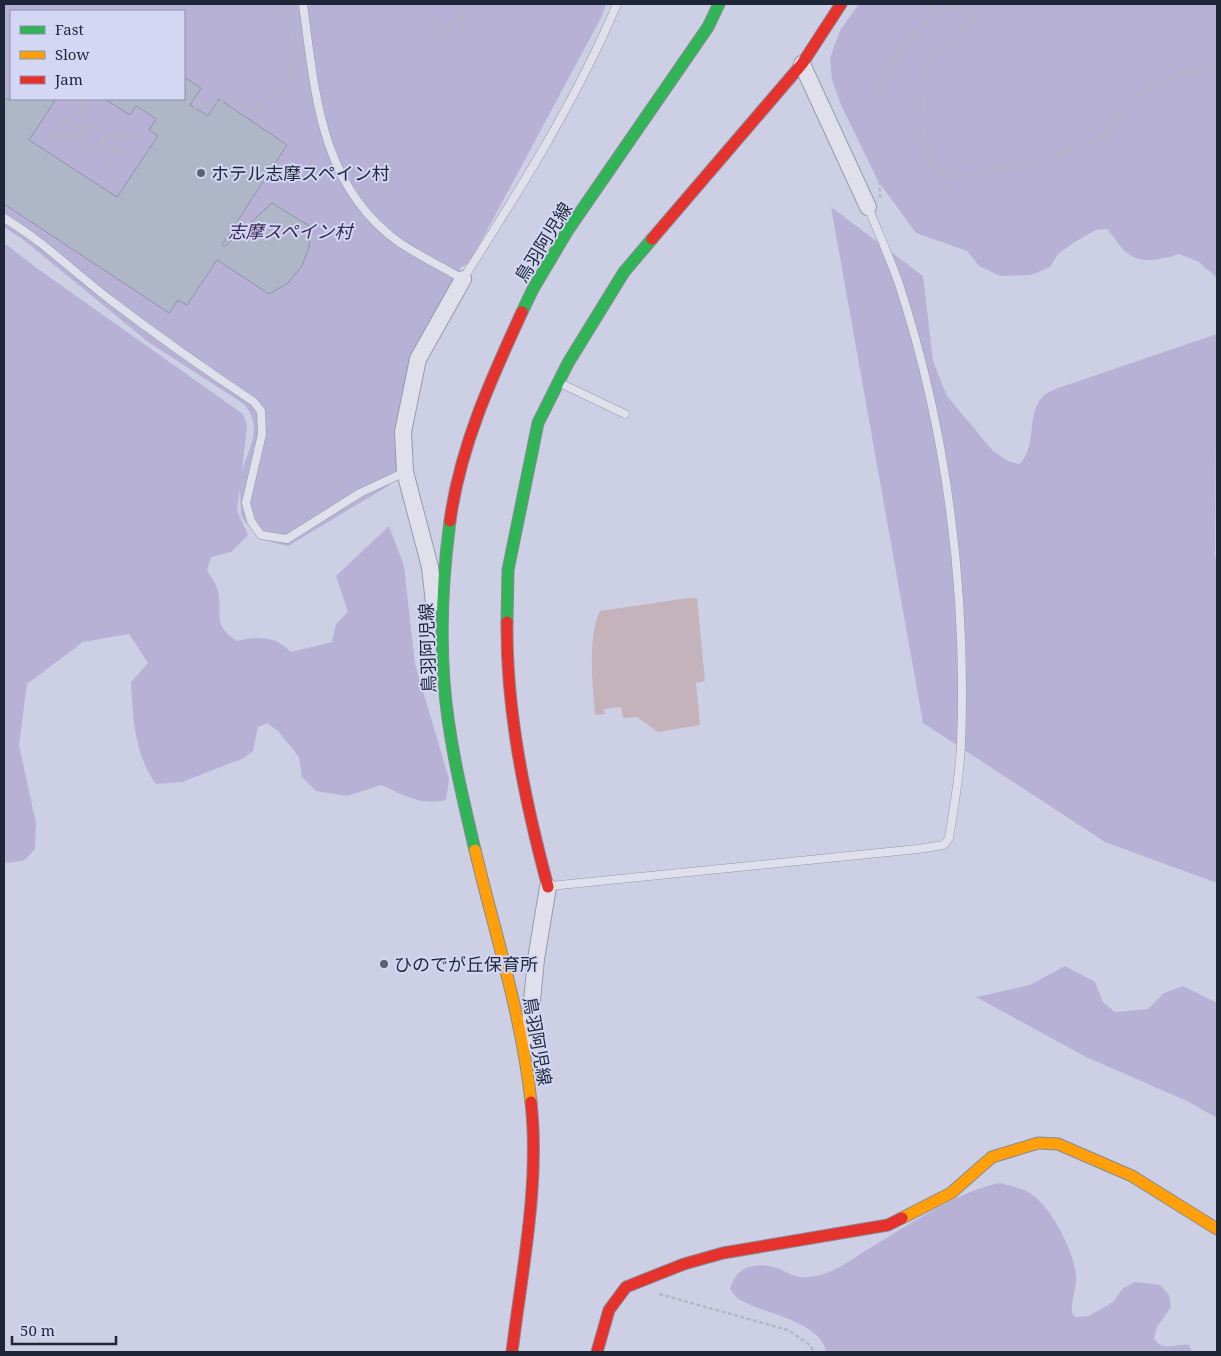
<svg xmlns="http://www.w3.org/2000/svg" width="1221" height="1356" viewBox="0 0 1221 1356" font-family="'Noto Serif','Noto Sans JP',serif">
	<rect width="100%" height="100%" fill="#cdd0e4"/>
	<g fill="#b8b1d6" fill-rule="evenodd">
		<path d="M4,4h602l-4,12 -132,246 -10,6 -4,19 -47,72 -9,112 -12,15 -100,60 -29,-7 -18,-23 -1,-28 -3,23 11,24 -17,17 -20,5 -4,13c3,6 8,12 10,18 8,23 -8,35 20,53 22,-5 38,-5 54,11l41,-10 4,-18 12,-12 -12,-36 53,-50 15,40 11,98 34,115 -3,21c-26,6 -42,-5 -65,-15l-34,11 -31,-5 -14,-14 -3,-20 -21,-26 -11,-8 -9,4 -5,24 -9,7 -62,24 -26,2c-22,-30 -23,-66 -25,-102l17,-19 -19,-29 -46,8 -56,42 -8,61 17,78 -1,26 -10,11 -17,3 -4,-3v-617l34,26 205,145 4,11 -5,46c8,-26 21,-44 2,-67l-96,-62 -123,-101 -21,-14zM11,11h173v88h-173z"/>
		<path d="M859,4h358v274l-18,-16 -20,-8c-16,5 -37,11 -52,-1 -8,-6 -13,-17 -20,-24l-11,1 -21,12 -17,12 -8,13 -19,8 -31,1 -21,-10 -12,-15 -51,-18 -38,-52 -37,-76 -9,-25 -2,-21 4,-13 7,-17z"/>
		<path d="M831,207l92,69 10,85 14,35 46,55 15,10 11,3c18,-15 7,-48 23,-67 2,-3 10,-6 13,-8l162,-55 -2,222 2,6v321l-112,-41 -182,-119z"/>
		<path d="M1065,966l30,16 8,20 12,10 33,-3 16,-16 19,-7 34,17v115l-30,-17 -101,-44 -110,-60 54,-12z"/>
		<path d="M1000,1183c9,3 19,4 26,8 23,10 48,60 50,84 1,12 -5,25 -4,38l4,4 13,-1 24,-14 10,-14 12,-6 25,3 9,10 2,12 -14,20 -3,11c8,15 21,5 35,7l3,7h-366c-4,-30 -63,-39 -86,-52 -4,-2 -7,-8 -10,-11 6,-22 23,-27 44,-22 8,2 14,7 21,9 10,3 25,0 34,-4 13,-5 25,-14 36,-21 37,-22 94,-61 135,-68z"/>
	</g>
	<path fill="#c4b3bb" d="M688,598h9l8,83 -9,2 4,42 -42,7 -21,-15 -14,1 -2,-11 -17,2 1,5 -10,1c-2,-28 -8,-78 5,-104z"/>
	<path fill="#aeb6c7" stroke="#8c94a4" d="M184,77l17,11 -11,17 18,11 11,-17 68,46 -65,100 2,2 48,-44 39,24 -2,20 -7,19 -14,17 -19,11 -52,-34 -30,45 -9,-5 -9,13 -165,-109v-105h52l-27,41 88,57 41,-61 -9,-6 7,-11 -20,-13 -6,9 -25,-16h79z"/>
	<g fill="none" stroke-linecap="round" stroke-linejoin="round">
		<defs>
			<g id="lane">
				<path d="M303,4c12,88 17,183 97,239 20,13 42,24 63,36 56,-88 113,-178 154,-275"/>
				<path d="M4,218c40,24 72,56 109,84 46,35 93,68 141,100l7,9 1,23 -16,69 5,18 10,14 26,4 73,-46 45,-21"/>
				<path d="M560,383l65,31"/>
				<path d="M550,886l368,-37 26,-4 5,-7c5,-31 11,-63 12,-94 6,-154 -14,-313 -62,-460 -9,-26 -21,-52 -31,-77"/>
			</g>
			<g id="street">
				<path d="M802,64l66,143"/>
				<path d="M434,603l-4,-36 -25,-95 -2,-40 15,-73 45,-80"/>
				<path d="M528,1043l8,-84 12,-72"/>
			</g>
			<g id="fast">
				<path d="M522,312l11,-23 35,-59 140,-203 11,-23"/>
				<path d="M450,521c-7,53 -10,107 -6,160 4,57 18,114 31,169"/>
				<path d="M507,622l1,-52 30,-147 30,-60 56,-91 28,-33"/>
			</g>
			<g id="slow">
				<path d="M475,850c20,84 47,166 56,252"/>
				<path d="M902,1218l49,-25 41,-36 46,-14 20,1 74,32 85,53"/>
			</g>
			<g id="jam">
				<path d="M652,239l150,-175 39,-60"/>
				<path d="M450,521c10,-74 41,-142 72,-209"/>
				<path d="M507,622c-1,89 18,179 41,265"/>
				<path d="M512,1352c10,-82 28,-167 19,-250"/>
				<path d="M597,1352l12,-42 17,-23 58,-23 39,-11 165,-28 14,-7"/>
			</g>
		</defs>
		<use href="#lane" stroke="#969aa9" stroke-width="9"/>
		<use href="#street" stroke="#969aa9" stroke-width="18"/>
		<use href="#fast" stroke="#868a98" stroke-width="13"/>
		<use href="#slow" stroke="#868a98" stroke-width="13"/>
		<use href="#jam" stroke="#868a98" stroke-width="13"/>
		<g stroke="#b5b8c4" stroke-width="2.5" stroke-dasharray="4 2.5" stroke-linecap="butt">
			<path d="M460,4l6,48"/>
			<path d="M976,4c-8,28 -22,34 -45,51 -6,36 -23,113 25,123l87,-17 51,-21 12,-6 24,-29 20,-19 40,-15 27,-4"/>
			<path d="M434,40l21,-18 13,-18"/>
			<path d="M77,99l13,28"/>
			<path d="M188,109l38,-9 27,10 38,-32 5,-17 -6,-41 -6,-16"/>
			<path d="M57,116l26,16"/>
			<circle cx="92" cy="137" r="11"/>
			<path d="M48,136l33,1"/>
			<path d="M103,138h38"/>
			<path d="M102,142l29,18"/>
			<path d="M97,147l18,36"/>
			<path d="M880,198l-3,-104 12,-28 34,-41 32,-21"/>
			<path d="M659,1294l129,36 22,15 4,7"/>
		</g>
		<use href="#lane" stroke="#dfe0ec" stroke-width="8"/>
		<use href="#street" stroke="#dfe0ec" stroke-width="16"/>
		<use href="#fast" stroke="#30b455" stroke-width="11"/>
		<use href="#slow" stroke="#ff9f0a" stroke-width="11"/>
		<use href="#jam" stroke="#e5322d" stroke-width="11"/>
	</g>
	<g fill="#5b6274" stroke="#d3d7f4" stroke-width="2">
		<circle cx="201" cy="173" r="5"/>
		<circle cx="384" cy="964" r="5"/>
	</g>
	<g text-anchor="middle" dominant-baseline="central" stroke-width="4" stroke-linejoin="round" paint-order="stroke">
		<g font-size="18" fill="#1e2737" stroke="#d3d7f4" text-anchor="start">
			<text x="211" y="173">ホテル志摩スペイン村</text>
			<text x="394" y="964">ひのでが丘保育所</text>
		</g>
		<g font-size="18" font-style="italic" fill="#382653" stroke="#d3d7f4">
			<text x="290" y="231">志摩スペイン村</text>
		</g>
		<g font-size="18" fill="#1e2737" stroke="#d3d7f4">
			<text transform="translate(543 242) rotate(-58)">鳥羽阿児線</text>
			<text transform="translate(427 648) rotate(-92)">鳥羽阿児線</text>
			<text transform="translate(538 1041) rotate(80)">鳥羽阿児線</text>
		</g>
	</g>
	<rect width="1221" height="1356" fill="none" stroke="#1e2737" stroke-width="10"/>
	<rect x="10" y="10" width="175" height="90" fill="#d3d7f4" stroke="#8b91a8"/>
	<rect x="20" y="26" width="25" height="8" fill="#30b455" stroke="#8b91a8"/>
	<text x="55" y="35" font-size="15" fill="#1e2737">Fast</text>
	<rect x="20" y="51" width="25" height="8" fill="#ff9f0a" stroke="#8b91a8"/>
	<text x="55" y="60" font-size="15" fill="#1e2737">Slow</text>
	<rect x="20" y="76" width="25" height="8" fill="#e5322d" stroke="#8b91a8"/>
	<text x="55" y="85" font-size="15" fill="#1e2737">Jam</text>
	<path d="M12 1336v8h104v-8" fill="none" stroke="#1e2737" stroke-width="2.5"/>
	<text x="20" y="1336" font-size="15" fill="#1e2737" stroke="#d3d7f4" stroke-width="4" paint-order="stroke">50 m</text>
</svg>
